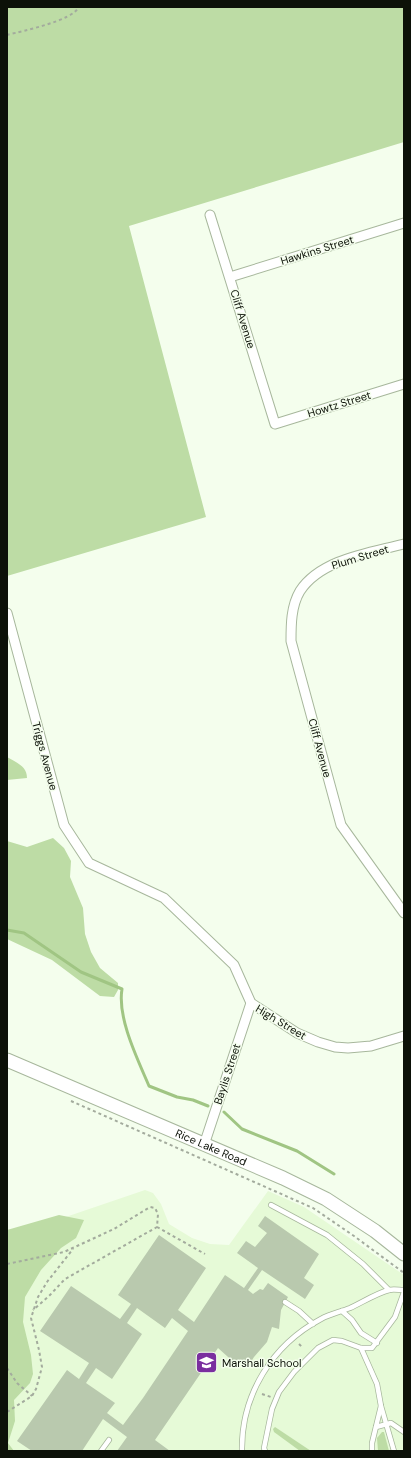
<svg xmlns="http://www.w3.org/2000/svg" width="411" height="1458" viewBox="0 0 411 1458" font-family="'DM Sans',sans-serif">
	<rect width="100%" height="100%" fill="#f4feed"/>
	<path fill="#e6fad7" d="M145,1190l8,3 8,11 8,20 23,14 18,6 19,1 39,-54 36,16 100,68v176h-397v-214z"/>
	<g fill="#bddca5">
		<path d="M7,7h397v135l-275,84 77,291 -199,59z"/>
		<path d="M7,757c10,6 20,9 20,21l-20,2z"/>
		<path d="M53,838l11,10 7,13 -1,16 13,31 2,26 6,18 9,16 18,15v7l-4,7 -14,-1 -48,-36 -45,-21v-98l20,6z"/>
		<path d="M59,1215l25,5 -8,18 -15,10 -20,22 -16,27 -2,25 8,33 2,19 -3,9 -16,17 1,21 -7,22 6,8h-7v-221z"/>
		<path d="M275,1427l36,24h-11l-26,-19 -1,-3z"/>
		<path d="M382,1432h2l5,19h-11l-1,-13z"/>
	</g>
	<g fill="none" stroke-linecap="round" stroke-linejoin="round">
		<g stroke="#a0c583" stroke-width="3">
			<path d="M7,930l17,3 57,39 41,17c-5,29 16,71 27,97l28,11 16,3 15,6"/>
			<path d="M224,1112l18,17 55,22 37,23"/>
		</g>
	</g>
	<path fill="#b9c9ae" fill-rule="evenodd" d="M265,1216l54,38 -15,24 10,7 -9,14 -43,-29 -14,20 5,4 7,-5 3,1 5,-7 20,14 -7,13 -2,19 -7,-2 -5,15 -13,15 -7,11 -6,-5 -4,2 -19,-17 -63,92 15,11h-53l10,-14 -24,-18 -21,32h-50l-15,-10 50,-71 12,9 10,-16 -49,-32 31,-45 49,33 11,-15 -13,-9 41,-60 47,33 -28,42 16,12 31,-47 19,13 14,-20 -21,-15 9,-12 9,6 12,-14 -9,-7zM137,1308l28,20 7,-10 16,13 -45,67 -20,27 -16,-12 8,-10 -29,-20 10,-15 16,11 30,-45 -15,-11z"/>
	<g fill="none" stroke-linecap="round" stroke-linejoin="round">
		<defs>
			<g id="lane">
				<path d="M271,1205l56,30 36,29 26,26"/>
				<path d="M285,1302l14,9 14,13"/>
				<path d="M342,1311l10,9 9,13 16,10"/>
				<path d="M361,1348l16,36 4,22 13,45"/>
				<path d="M376,1427l15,-4 13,9"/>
				<path d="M101,1451l8,-11"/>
				<path d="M242,1451c-1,-56 30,-106 79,-132 9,-5 19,-7 29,-11 11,-5 27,-15 39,-18 4,-1 10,0 15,0"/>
				<path d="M265,1451l-1,-3 8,-39 7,-17 15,-20 24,-24 15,-8 9,1 19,7h11l23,-31 9,-25"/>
				<path d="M372,1451v-8l9,-37"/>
			</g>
			<g id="street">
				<path d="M210,215l65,209 129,-40"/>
				<path d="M230,277l174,-54"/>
				<path d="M404,544c-34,9 -83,15 -104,47 -9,15 -9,34 -9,50l50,184 63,88"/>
				<path d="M7,613l57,212 25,38 75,35 70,67 17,38 46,30 21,9 17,5 13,1 23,-2 33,-10"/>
				<path d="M204,1145l47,-142"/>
			</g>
			<g id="secondary">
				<path id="s1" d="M7,1060l276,118 43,21 49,32 29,23"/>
			</g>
		</defs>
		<use href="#lane" stroke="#a7b79c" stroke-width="6"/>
		<use href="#street" stroke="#a7b79c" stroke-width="11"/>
		<use href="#secondary" stroke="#a7b79c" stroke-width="15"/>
		<g stroke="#a3ab9d" stroke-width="2" stroke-dasharray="3 3" stroke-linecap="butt">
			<path d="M7,35c15,-4 65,-14 72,-28"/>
			<path d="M71,1101l242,107 41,28 50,37"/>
			<path d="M157,1227l48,27"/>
			<path d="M7,1264l57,-12 50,-23 36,-22 5,1 3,6 -1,13 -92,52 -16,17 -16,14"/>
			<path d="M299,1344l4,4"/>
			<path d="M7,1368l10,15 15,13"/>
			<path d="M262,1394l9,3"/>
			<path d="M7,1412l25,-16 4,-7 6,-22 -3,-17 -8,-32 7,-21 9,-15 26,-33"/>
		</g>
		<use href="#lane" stroke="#fff" stroke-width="4.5"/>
		<use href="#street" stroke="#fff" stroke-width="9"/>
		<use href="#secondary" stroke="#fff" stroke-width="13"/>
	</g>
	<defs>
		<symbol id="school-square" viewBox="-11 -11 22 22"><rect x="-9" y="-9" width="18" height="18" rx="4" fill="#7a2e9f" stroke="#f4feed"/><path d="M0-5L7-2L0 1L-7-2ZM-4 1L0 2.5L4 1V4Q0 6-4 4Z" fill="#fff"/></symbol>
	</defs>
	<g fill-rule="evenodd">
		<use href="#school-square" x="194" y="1350" width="25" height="25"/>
	</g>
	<g text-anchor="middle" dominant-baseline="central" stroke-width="3" stroke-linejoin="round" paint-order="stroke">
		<g font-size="11" fill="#0c1108" stroke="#f4feed">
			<text transform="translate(317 250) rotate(-17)">Hawkins Street</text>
			<text transform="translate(243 319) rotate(73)">Cliff Avenue</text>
			<text transform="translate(339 404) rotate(-17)">Howtz Street</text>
			<text transform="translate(360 557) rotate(-17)">Plum Street</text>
			<text transform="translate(320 748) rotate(75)">Cliff Avenue</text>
			<text transform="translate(45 756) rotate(75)">Triggs Avenue</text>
			<text transform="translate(281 1022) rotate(31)">High Street</text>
			<text transform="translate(227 1074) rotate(-72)">Baylis Street</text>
			<text stroke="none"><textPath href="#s1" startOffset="222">Rice Lake Road</textPath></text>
		</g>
		<g font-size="11" fill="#0c1108" stroke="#f4feed" text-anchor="start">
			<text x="222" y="1363">Marshall School</text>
		</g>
	</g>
	<rect width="411" height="1458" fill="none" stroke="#0c1108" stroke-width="16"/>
</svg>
